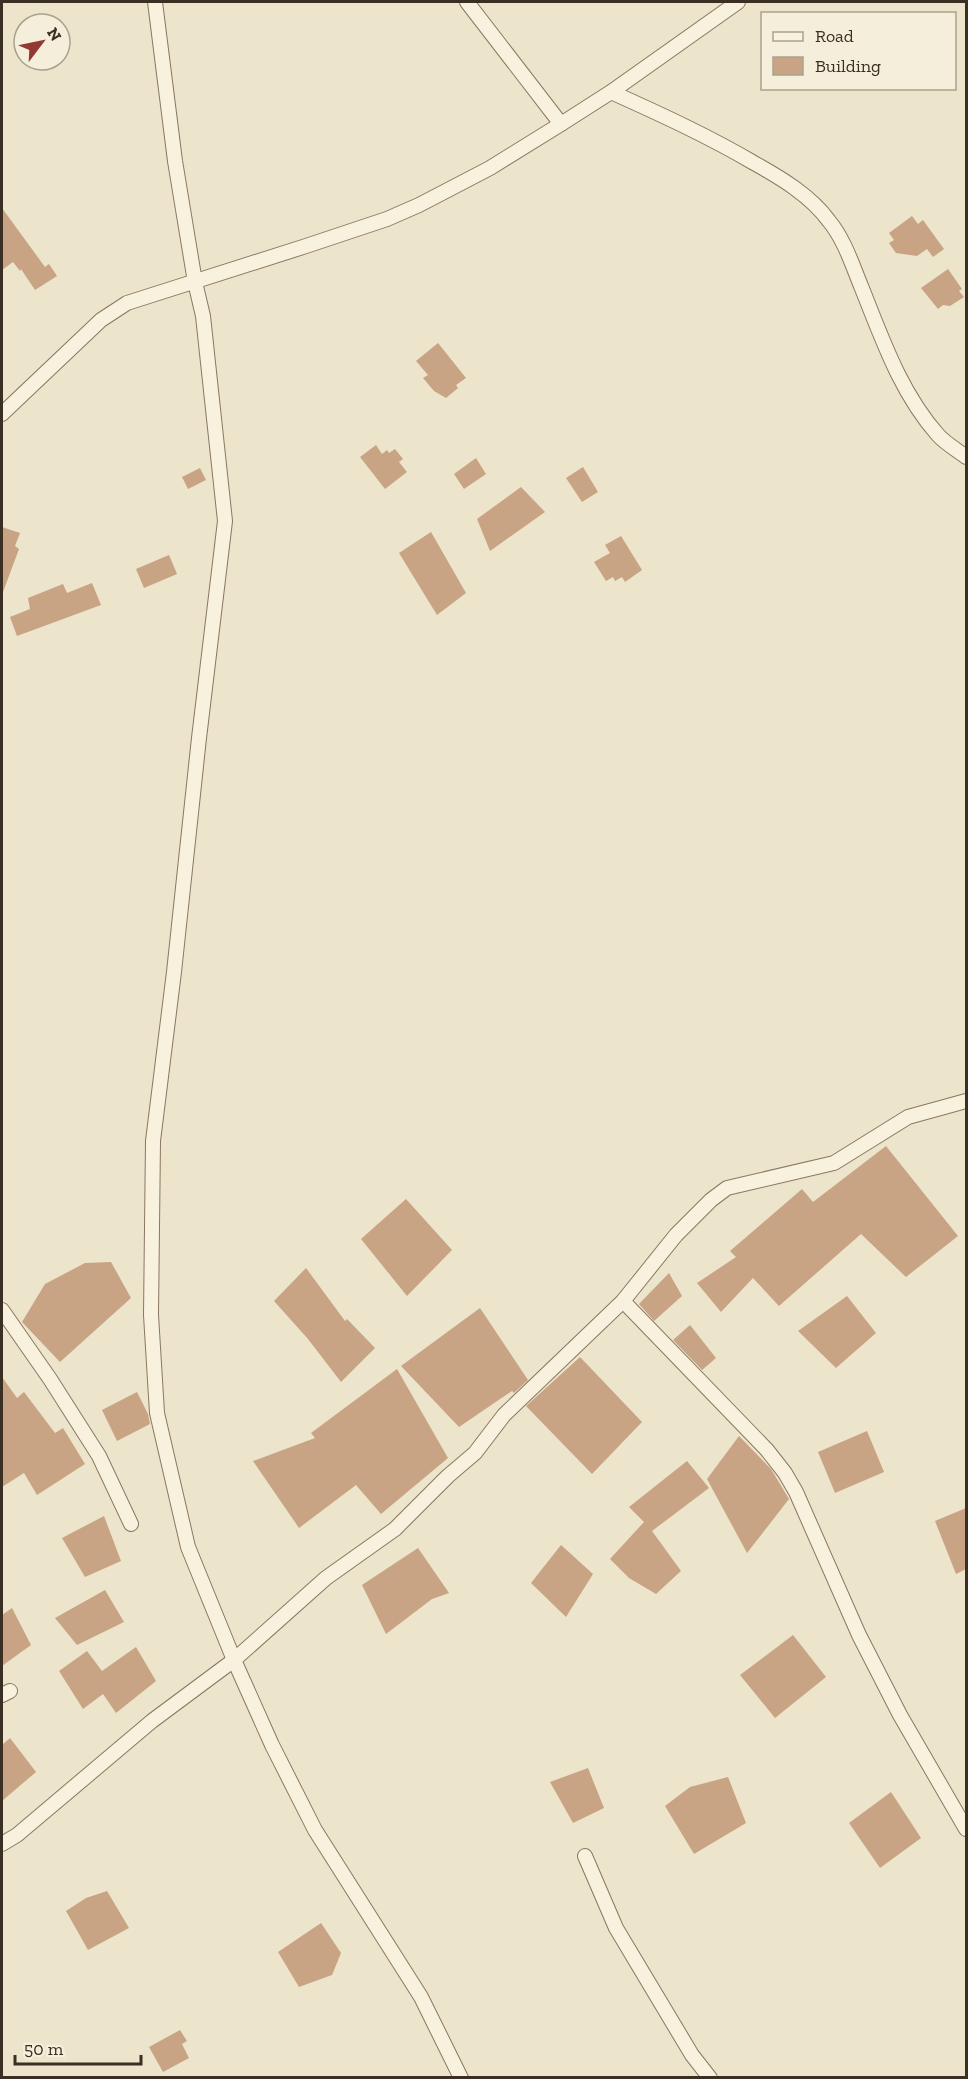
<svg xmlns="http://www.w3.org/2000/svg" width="968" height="2079" viewBox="0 0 968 2079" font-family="'Zilla Slab',serif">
	<rect width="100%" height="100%" fill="#ece4cb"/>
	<g fill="#c8a484">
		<path d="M2,208l43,59 4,-3 8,12 -22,14 -14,-21 -1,2 -7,-9 -11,8z"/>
		<path d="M912,216l6,8 5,-4 21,29 -11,8 -6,-8 -10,7 -21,-3 -7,-10 5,-3 -5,-7z"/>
		<path d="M948,269l14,20 -3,2 5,6 -14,9 -7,-1 -5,4 -17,-21z"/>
		<path d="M438,343l28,35 -10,7 2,3 -12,10 -12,-7 -11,-13 5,-3 -12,-14z"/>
		<path d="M376,445l6,9 5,-4 2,3 6,-4 8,10 -4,3 8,10 -22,17 -25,-32z"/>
		<path d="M476,458l10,16 -22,15 -10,-15z"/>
		<path d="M583,467l15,25 -16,10 -16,-24z"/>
		<path d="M200,468l6,12 -18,9 -6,-12z"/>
		<path d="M521,487l24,25 -55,39 -13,-32z"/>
		<path d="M2,527l18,6 -5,13 4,3 -16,43h-1z"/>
		<path d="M431,532l35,61 -29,22 -38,-62z"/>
		<path d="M621,536l21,34 -17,12 -3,-5 -7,4 -2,-4 -7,4 -12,-19 16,-9 -5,-8z"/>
		<path d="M169,555l8,19 -33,14 -8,-19z"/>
		<path d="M92,583l9,22 -84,31 -7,-19 20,-8 -2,-11 35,-14 4,9z"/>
		<path d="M886,1146l72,90 -52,41 -45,-43 -82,72 -26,-28 -32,34 -24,-29 39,-26 -6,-6 72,-62 11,13z"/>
		<path d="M406,1199l46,51 -45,46 -46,-57z"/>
		<path d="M111,1262l20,36 -71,64 -38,-40 23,-38 40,-21z"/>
		<path d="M306,1268l39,53 2,-2 28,29 -34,34 -33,-43 -34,-38z"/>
		<path d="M669,1273l13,23 -28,25 -15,-17z"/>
		<path d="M847,1296l29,37 -40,35 -38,-37z"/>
		<path d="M480,1308l48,72 -14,13 -2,-2 -53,36 -58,-61z"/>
		<path d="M690,1325l26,33 -14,12 -29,-30z"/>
		<path d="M580,1357l62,65 -50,52 -66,-68z"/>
		<path d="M397,1369l51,89 -67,56 -25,-29 -57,43 -46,-67 62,-23 -4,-5z"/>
		<path d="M2,1377l15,21 7,-6 31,41 8,-5 22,36 -48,31 -13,-22 -22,14z"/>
		<path d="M137,1392l11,22 2,10 -33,17 -15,-31z"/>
		<path d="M867,1431l17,41 -49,21 -17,-41z"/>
		<path d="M739,1436l32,33 18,30 -42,54 -40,-74z"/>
		<path d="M687,1461l22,27 -57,43 29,40 -25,23 -27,-16 -19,-19 34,-37 -15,-15z"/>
		<path d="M966,1508v61l-10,5 -21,-53z"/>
		<path d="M104,1516l17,45 -36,16 -23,-39z"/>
		<path d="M561,1545l32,29 -27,43 -35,-34z"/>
		<path d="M418,1548l31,45 -17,6 -46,35 -24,-49z"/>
		<path d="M105,1590l19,32 -47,23 -22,-27z"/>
		<path d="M12,1608l19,37 -29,21v-51z"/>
		<path d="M793,1635l33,42 -51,41 -35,-43z"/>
		<path d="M136,1647l20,34 -40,32 -13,-19 -20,15 -24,-38 28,-20 15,20z"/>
		<path d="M10,1738l26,34 -34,29v-56z"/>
		<path d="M588,1768l16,40 -31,15 -23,-41z"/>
		<path d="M728,1777l18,46 -52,31 -29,-48 25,-19z"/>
		<path d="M891,1792l30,46 -41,30 -31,-45z"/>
		<path d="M107,1891l22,37 -41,22 -22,-39 20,-13z"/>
		<path d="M321,1923l20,30 -9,22 -33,12 -21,-35z"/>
		<path d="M180,2030l7,11 -5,3 7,14 -26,14 -14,-25z"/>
	</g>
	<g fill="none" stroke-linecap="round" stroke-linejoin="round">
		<defs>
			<g id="street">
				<path d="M155,2l20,159 20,121 8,34 22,205 -26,217 -25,234 -21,169 -2,174 6,98 31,134 46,113 38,85 43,85 106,167 40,81"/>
				<path d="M467,2l94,122"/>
				<path d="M611,92c49,22 97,44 143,71 27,15 57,33 75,58 15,18 23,43 32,65 21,52 39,106 77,149 7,8 19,15 28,22"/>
				<path d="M2,414l99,-94 26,-17 179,-57 81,-27 32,-14 71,-37 71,-44 50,-32 127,-90"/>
				<path d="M623,1301l144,149 18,23 11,19 63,143 41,80 66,114"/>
				<path d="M2,1310l48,69 49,77 32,68"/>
				<path d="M2,1695l8,-4"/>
				<path d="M2,1844l15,-9 135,-114 82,-61 92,-82 69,-49 53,-53 27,-23 29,-38 119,-114 53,-66 35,-35 16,-12 107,-25 74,-46 58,-16"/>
				<path d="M585,1856l31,72 76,127 18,23"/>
			</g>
		</defs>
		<use href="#street" stroke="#897860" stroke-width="16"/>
		<use href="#street" stroke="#f7f1de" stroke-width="14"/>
	</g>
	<rect width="968" height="2079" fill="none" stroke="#3a2f22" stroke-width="6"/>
	<rect x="761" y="12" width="195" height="78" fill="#f4eeda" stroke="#aaa290" stroke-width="1.5"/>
	<rect x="773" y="32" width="30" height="9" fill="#f7f1de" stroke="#aaa290" stroke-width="1.5"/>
	<text x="815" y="42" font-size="18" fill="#3a2f22">Road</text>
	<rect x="773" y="57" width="30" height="18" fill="#c8a484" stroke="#aaa290" stroke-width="1.5"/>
	<text x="815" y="72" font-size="18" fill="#3a2f22">Building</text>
	<g transform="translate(42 42) rotate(58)"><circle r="28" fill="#f4eeda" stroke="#aaa290" stroke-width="1.5"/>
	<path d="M0-4.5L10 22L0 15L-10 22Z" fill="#943834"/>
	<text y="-9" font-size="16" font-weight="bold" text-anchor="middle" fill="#3a2f22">N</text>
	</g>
	<path d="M15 2055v9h126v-9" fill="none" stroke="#3a2f22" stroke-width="3"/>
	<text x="24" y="2055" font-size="18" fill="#3a2f22" stroke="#f4eeda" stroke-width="4.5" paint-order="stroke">50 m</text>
</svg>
